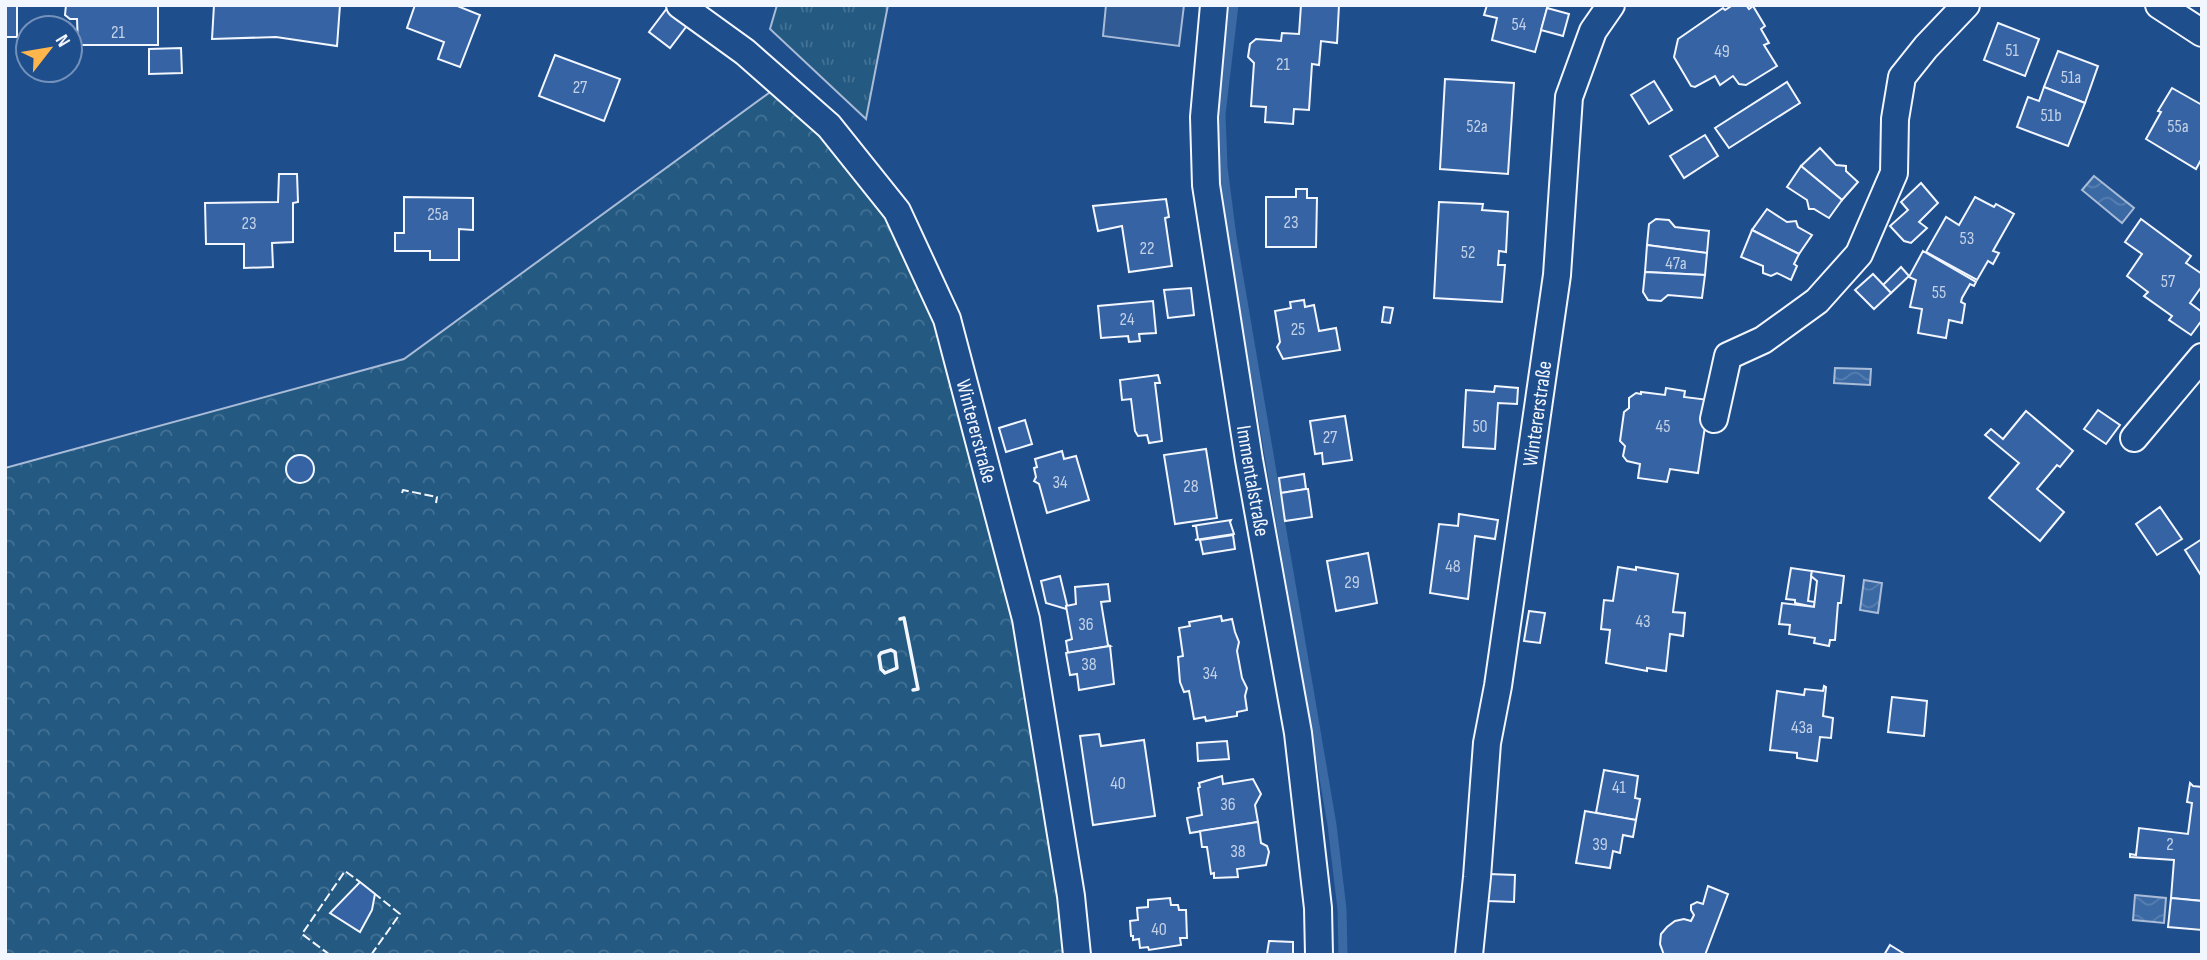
<svg xmlns="http://www.w3.org/2000/svg" width="2207" height="960" viewBox="0 0 2207 960" font-family="'Sofia Sans Condensed',sans-serif">
	<defs>
		<pattern id="grass-tufts" width="24" height="20" patternUnits="userSpaceOnUse" patternTransform="scale(1.75)"><rect width="24" height="20" fill="#245a82"/><path d="M3 7l-1-3M5 7V3M7 7l1-3M15 17l-1-3M17 17v-4M19 17l1-3" fill="none" stroke="#447295"/></pattern>
		<pattern id="forest-crowns" width="20" height="18" patternUnits="userSpaceOnUse" patternTransform="scale(1.75)"><rect width="20" height="18" fill="#245a82"/><path d="M2 6a3 3 0 1 1 6 0M12 15a3 3 0 1 1 6 0" fill="none" stroke="#447295"/></pattern>
		<pattern id="water-waves" width="16" height="10" patternUnits="userSpaceOnUse" patternTransform="scale(1.75)"><rect width="16" height="10" fill="#3b69a3"/><path d="M0 5q4-4 8 0t8 0" fill="none" stroke="#587fb1"/></pattern>
	</defs>
	<rect width="100%" height="100%" fill="#1f4e8c"/>
	<path fill="url(#grass-tufts)" stroke="#a8bbd7" stroke-width="2" d="M777,5h111l-22,114 -96,-90z"/>
	<path fill="url(#forest-crowns)" stroke="#a8bbd7" stroke-width="2" d="M784,82l117,126 128,412 52,335h-1076v-487l399,-109z"/>
	<path fill="#305b95" stroke="#a8bbd7" stroke-width="2" d="M1106,5h78l-5,41 -76,-10z"/>
	<g fill="url(#water-waves)" stroke="#a8bbd7" stroke-width="2">
		<path d="M2094,176l40,32 -12,15 -40,-33z"/>
		<path d="M1835,368l36,1 -1,16 -36,-2z"/>
		<path d="M1864,580l18,3 -4,30 -18,-3z"/>
		<path d="M2135,895l31,3 -2,25 -31,-3z"/>
	</g>
	<g fill="none" stroke-linecap="round" stroke-linejoin="round">
		<path stroke="#3b69a3" stroke-width="9" d="M1234,5l-13,109 2,53 9,70 100,588 10,84 1,46"/>
	</g>
	<g fill="#3563a3" stroke="#f2f6ff" stroke-width="2">
		<path d="M5,5h12v32h-11l-1,35z"/>
		<path d="M66,5h92v40h-80l-1,-26h-7l-5,-4z"/>
		<path d="M214,5h126l-3,41 -61,-9 -64,2z"/>
		<path d="M415,5h40l25,10 -20,52 -22,-8 6,-17 -37,-14z"/>
		<path d="M1301,5h38l-2,38 -16,-2 -2,24 -7,-1 -3,46 -15,-1 -1,15 -28,-2 1,-15 -15,-1 3,-43 -6,-6 2,-13 6,-5 25,2 1,-8 17,1z"/>
		<path d="M1487,5l61,1 -13,46 -43,-12 5,-22 -13,-3z"/>
		<path d="M1733,5h13l3,4 4,-3 12,20 -4,3 8,14 -5,2 13,21 -31,19 -7,-1 -6,-8 -13,9 -5,-9 -20,11 -4,-1 -17,-29 4,-18 45,-31 2,2z"/>
		<path d="M668,7l21,16 -19,25 -21,-16z"/>
		<path d="M1547,8l22,6 -6,22 -22,-6z"/>
		<path d="M1998,23l41,16 -14,37 -41,-16z"/>
		<path d="M181,48l1,25 -33,1v-25z"/>
		<path d="M2058,51l40,15 -13,37 -41,-16z"/>
		<path d="M555,55l65,24 -16,42 -65,-25z"/>
		<path d="M1445,79l69,4 -6,91 -68,-5z"/>
		<path d="M1654,81l18,29 -23,14 -18,-29z"/>
		<path d="M1787,82l13,21 -71,45 -14,-20z"/>
		<path d="M2044,87l41,16 -17,43 -51,-19 11,-30 11,4z"/>
		<path d="M2172,88l30,17v53l-6,11 -50,-30 15,-27 -3,-1z"/>
		<path d="M1705,135l13,21 -34,22 -14,-22z"/>
		<path d="M1820,148l16,17 10,1v5l12,11 -16,18 -41,-34z"/>
		<path d="M1801,166l41,34 -13,18 -15,-9h-5l-2,-9 -20,-13z"/>
		<path d="M279,174h18l1,28 -5,1v39l-21,1 1,24 -29,1v-24h-38l-1,-41 73,-1z"/>
		<path d="M1921,183l17,20 -19,19 8,6 -16,15 -7,-2 -14,-15 18,-16 -7,-8z"/>
		<path d="M1296,189h11v9h10l-1,49h-50v-50h30z"/>
		<path d="M404,197l69,1v32l-14,-1v31h-29v-9h-35v-18h9z"/>
		<path d="M1975,197l19,10 2,-3 18,10 -21,37 6,2 -6,11 -5,-3 -11,19 -51,-28 20,-35 13,8z"/>
		<path d="M1166,199l3,18 -4,1 7,48 -43,6 -7,-46 -24,5 -5,-25z"/>
		<path d="M1439,202l44,2 -1,6 26,2 -2,40 -7,-1 -1,14h7l-3,37 -68,-4z"/>
		<path d="M1767,209l20,13 9,-1 2,6 14,8 -13,19 -47,-24z"/>
		<path d="M1656,219l13,1 6,7 34,4 -2,22 -60,-8 2,-21z"/>
		<path d="M2141,219l50,37 -5,7 16,11v12l-12,17 12,9v8l-11,15 -22,-15 3,-4 -28,-20 4,-4 -21,-16 15,-22 -17,-12z"/>
		<path d="M1752,230l47,24 -5,10 3,2 -6,14 -14,-7 -6,3 -8,-3v-7l-22,-9z"/>
		<path d="M1647,245l60,8 -2,22 -60,-3z"/>
		<path d="M1923,251l53,31 -2,4 -4,-2 -8,14 -1,4 4,2 -3,19 -13,-3 -3,18 -28,-5 4,-24 -12,-2 6,-27 -7,-3z"/>
		<path d="M1901,267l8,9 -18,17 -8,-8z"/>
		<path d="M1645,272l60,3 -3,23 -34,-3 -7,6 -13,-1 -5,-8z"/>
		<path d="M1873,274l18,19 -17,16 -19,-19z"/>
		<path d="M1191,288l3,27 -26,3 -4,-28z"/>
		<path d="M1304,300l1,7 9,-2 5,26 17,-3 4,22 -57,9 -6,-12 3,-5 -5,-31 16,-3 -1,-6z"/>
		<path d="M1153,301l3,32 -17,1 1,7 -11,1 -1,-6 -27,2 -3,-32z"/>
		<path d="M1384,307l9,1 -3,15 -8,-1z"/>
		<path d="M1158,375l2,8h-5l7,58 -13,2 -2,-8 -9,1 -3,-5 -4,-32 -9,1 -2,-20z"/>
		<path d="M1495,386l23,2 -1,16 -19,-1 -3,46 -32,-2 3,-57 28,2z"/>
		<path d="M1666,388l19,3 -1,6 25,3 -11,73 -28,-4 -3,13 -29,-4 2,-14 -13,-3 -4,-5 2,-10 -5,-5 4,-29 5,-4v-10l7,-5 5,1v-2l24,3z"/>
		<path d="M2098,410l22,15 -14,19 -22,-15z"/>
		<path d="M2026,411l47,40 -13,16 -3,-2 -20,24 27,23 -24,29 -51,-43 30,-35 -34,-28 6,-6 12,10z"/>
		<path d="M1345,416l7,44 -29,4 -1,-11 -7,1 -5,-33z"/>
		<path d="M1025,420l7,24 -26,8 -7,-24z"/>
		<path d="M1206,449l11,69 -42,6 -11,-69z"/>
		<path d="M1062,451l2,8 12,-3 13,44 -42,13 -8,-29 -5,-3 2,-4 -2,-9 3,-1 -2,-8z"/>
		<circle cx="300" cy="469" r="14"/>
		<path d="M1304,474l2,15 -25,4 -2,-15z"/>
		<path d="M1306,489h2l4,28 -27,4 -4,-28z"/>
		<path d="M2160,507l22,32 -25,16 -21,-31z"/>
		<path d="M1459,514l39,6 -3,19 -20,-3 -7,63 -38,-6 9,-69 19,2z"/>
		<path d="M1231,520l-1,2 4,12 -39,6 3,-1 -2,-13h-4z"/>
		<path d="M1233,535l2,14 -32,5 -3,-14z"/>
		<path d="M2202,539v38l-17,-27z"/>
		<path d="M1368,553l9,50 -41,8 -9,-50z"/>
		<path d="M1618,567l18,3v-3l42,7 -5,38 12,1 -2,23 -13,-2 -4,37 -19,-3v3l-41,-8 4,-33 -9,-1 3,-29 9,1z"/>
		<path d="M1791,568l21,3 -4,30 7,1 -1,5 -19,-4v-3l-9,-1z"/>
		<path d="M1812,571l32,5 -3,27h-3l-3,37h-5l-1,6 -15,-3 1,-5 -26,-4 1,-9 -11,-1 3,-21 32,4 3,-26 -6,-5z"/>
		<path d="M1060,576l7,29 -1,1v3l-20,-6 -5,-22z"/>
		<path d="M1108,584l2,17 -9,1 7,43 2,1 -42,7 -2,-12 6,-2 -6,-33 10,-2 -1,-17z"/>
		<path d="M1529,611l16,2 -5,30 -16,-2z"/>
		<path d="M1221,616l1,5 10,-2 3,13 4,10 -2,9 5,27 5,10 -2,8 2,14 -10,2v4l-31,5 -1,-4 -11,2 -5,-28 -5,1 -4,-10 -2,-25 5,-1 -4,-28 11,-2 -1,-4z"/>
		<path d="M1110,646l4,38 -35,6 -2,-16 -7,1 -4,-22z"/>
		<path d="M1824,686l2,1 -3,29 10,2 -2,20 -11,-1 -3,24 -20,-3v-5l-27,-3 7,-59 27,4 1,-6 18,2z"/>
		<path d="M1892,697l35,4 -3,35 -36,-4z"/>
		<path d="M1099,734l2,12 43,-6 11,76 -62,9 -13,-89z"/>
		<path d="M1227,741l2,18 -31,2 -1,-18z"/>
		<path d="M1604,770l34,6 -3,22 5,1 -4,21 -40,-7z"/>
		<path d="M1222,776l1,8 30,-5 8,15 -6,11 3,17 -68,11 -3,-15 15,-3 -4,-27 2,-1 -1,-4z"/>
		<path d="M2190,783l3,3 9,1v114l-31,-3 3,-38 -44,-3v-3l6,1 3,-27 49,6 4,-31 -5,-1z"/>
		<path d="M1585,811l51,9 -3,17 -10,-2 -3,18 -7,-2 -3,17 -34,-5z"/>
		<path d="M1258,822l3,21 6,3 2,6 -3,13 -29,4 1,8 -24,1v-5l-3,1 -4,-27h-5l-2,-16z"/>
		<path d="M1489,874l26,1 -1,27 -26,-1z"/>
		<path d="M360,882l15,12 -3,16 -12,22 -30,-19z"/>
		<path d="M1708,886l20,8 -23,61h-41l-4,-11 1,-10 6,-7 8,-6 9,-2 7,2 3,-6 -3,-5v-5l6,-3 6,2z"/>
		<path d="M1170,898l1,7h7l1,5h7l1,28h-7l1,7 -32,5 -1,-3 -8,1 -1,-9 -6,1v-4h-2l-1,-15 8,-1 -1,-12 11,-1v-7z"/>
		<path d="M2171,898l31,3v29l-34,-3z"/>
		<path d="M1269,941l24,1v13l-26,-1z"/>
		<path d="M1890,945l16,10h-22z"/>
	</g>
	<g fill="none" stroke-linecap="round" stroke-linejoin="round">
		<defs>
			<g id="minor">
				<path id="s1" d="M680,5l65,47 84,74 68,85 50,108 79,300 45,277 6,59"/>
				<path id="s2" d="M1214,5l-10,112 2,68 43,275 49,273 20,175 1,47"/>
				<path d="M2159,5l43,28"/>
				<path d="M1714,419l14,-63 35,-16 54,-39 42,-47 35,-81 1,-54 7,-42 24,-30 40,-42"/>
				<path d="M2134,438l68,-81"/>
				<path id="s3" d="M1469,955l8,-78 10,-134 11,-57 59,-411 12,-178 24,-66 18,-26"/>
			</g>
		</defs>
		<use href="#minor" stroke="#f2f6ff" stroke-width="30"/>
		<use href="#minor" stroke="#1f4e8c" stroke-width="26"/>
		<g stroke="#f2f6ff" stroke-width="2" stroke-dasharray="9 3.5" stroke-linecap="butt">
			<path d="M402,493l1,-3 34,7 -1,6"/>
			<path d="M330,955l-28,-21 43,-63 15,11"/>
			<path d="M371,955l29,-41 -25,-20"/>
		</g>
		<g stroke="#f2f6ff" stroke-width="3.5">
			<path d="M900,619l4,-1 14,71 -5,1"/>
			<path d="M891,650l4,2 2,16 -12,5 -4,-4 -2,-13 2,-3z"/>
		</g>
	</g>
	<g text-anchor="middle" dominant-baseline="central" stroke-width="5" stroke-linejoin="round" paint-order="stroke">
		<g font-size="18" fill="#c3d1e8">
			<text x="1519" y="24">54</text>
			<text x="118" y="32">21</text>
			<text x="2012" y="50">51</text>
			<text x="1722" y="51">49</text>
			<text x="1283" y="64">21</text>
			<text x="2071" y="77">51a</text>
			<text x="580" y="87">27</text>
			<text x="2051" y="115">51b</text>
			<text x="1477" y="126">52a</text>
			<text x="2178" y="126">55a</text>
			<text x="438" y="214">25a</text>
			<text x="1291" y="222">23</text>
			<text x="249" y="223">23</text>
			<text x="1967" y="238">53</text>
			<text x="1147" y="248">22</text>
			<text x="1468" y="252">52</text>
			<text x="1676" y="263">47a</text>
			<text x="2168" y="281">57</text>
			<text x="1939" y="292">55</text>
			<text x="1127" y="319">24</text>
			<text x="1298" y="329">25</text>
			<text x="1480" y="426">50</text>
			<text x="1663" y="426">45</text>
			<text x="1330" y="437">27</text>
			<text x="1060" y="482">34</text>
			<text x="1191" y="486">28</text>
			<text x="1453" y="566">48</text>
			<text x="1352" y="582">29</text>
			<text x="1643" y="621">43</text>
			<text x="1086" y="624">36</text>
			<text x="1089" y="664">38</text>
			<text x="1210" y="673">34</text>
			<text x="1802" y="727">43a</text>
			<text x="1118" y="783">40</text>
			<text x="1619" y="787">41</text>
			<text x="1228" y="804">36</text>
			<text x="1600" y="844">39</text>
			<text x="2170" y="844">2</text>
			<text x="1238" y="851">38</text>
			<text x="1159" y="929">40</text>
		</g>
		<g font-size="21" fill="#f2f6ff" stroke="#1f4e8c">
			<text stroke="none"><textPath href="#s3" startOffset="546">Wintererstraße</textPath></text>
			<text stroke="none"><textPath href="#s1" startOffset="536">Wintererstraße</textPath></text>
			<text stroke="none"><textPath href="#s2" startOffset="480">Immentalstraße</textPath></text>
		</g>
	</g>
	<rect width="2207" height="960" fill="none" stroke="#f2f6ff" stroke-width="14"/>
	<g transform="translate(49 49) rotate(59)"><circle r="33" fill="#1f4e8c" stroke="#7391ba" stroke-width="2"/>
	<path d="M0-5L12 26L0 18L-12 26Z" fill="#ffb74d"/>
	<text y="-10" font-size="19" font-weight="bold" text-anchor="middle" fill="#f2f6ff">N</text>
	</g>
</svg>
